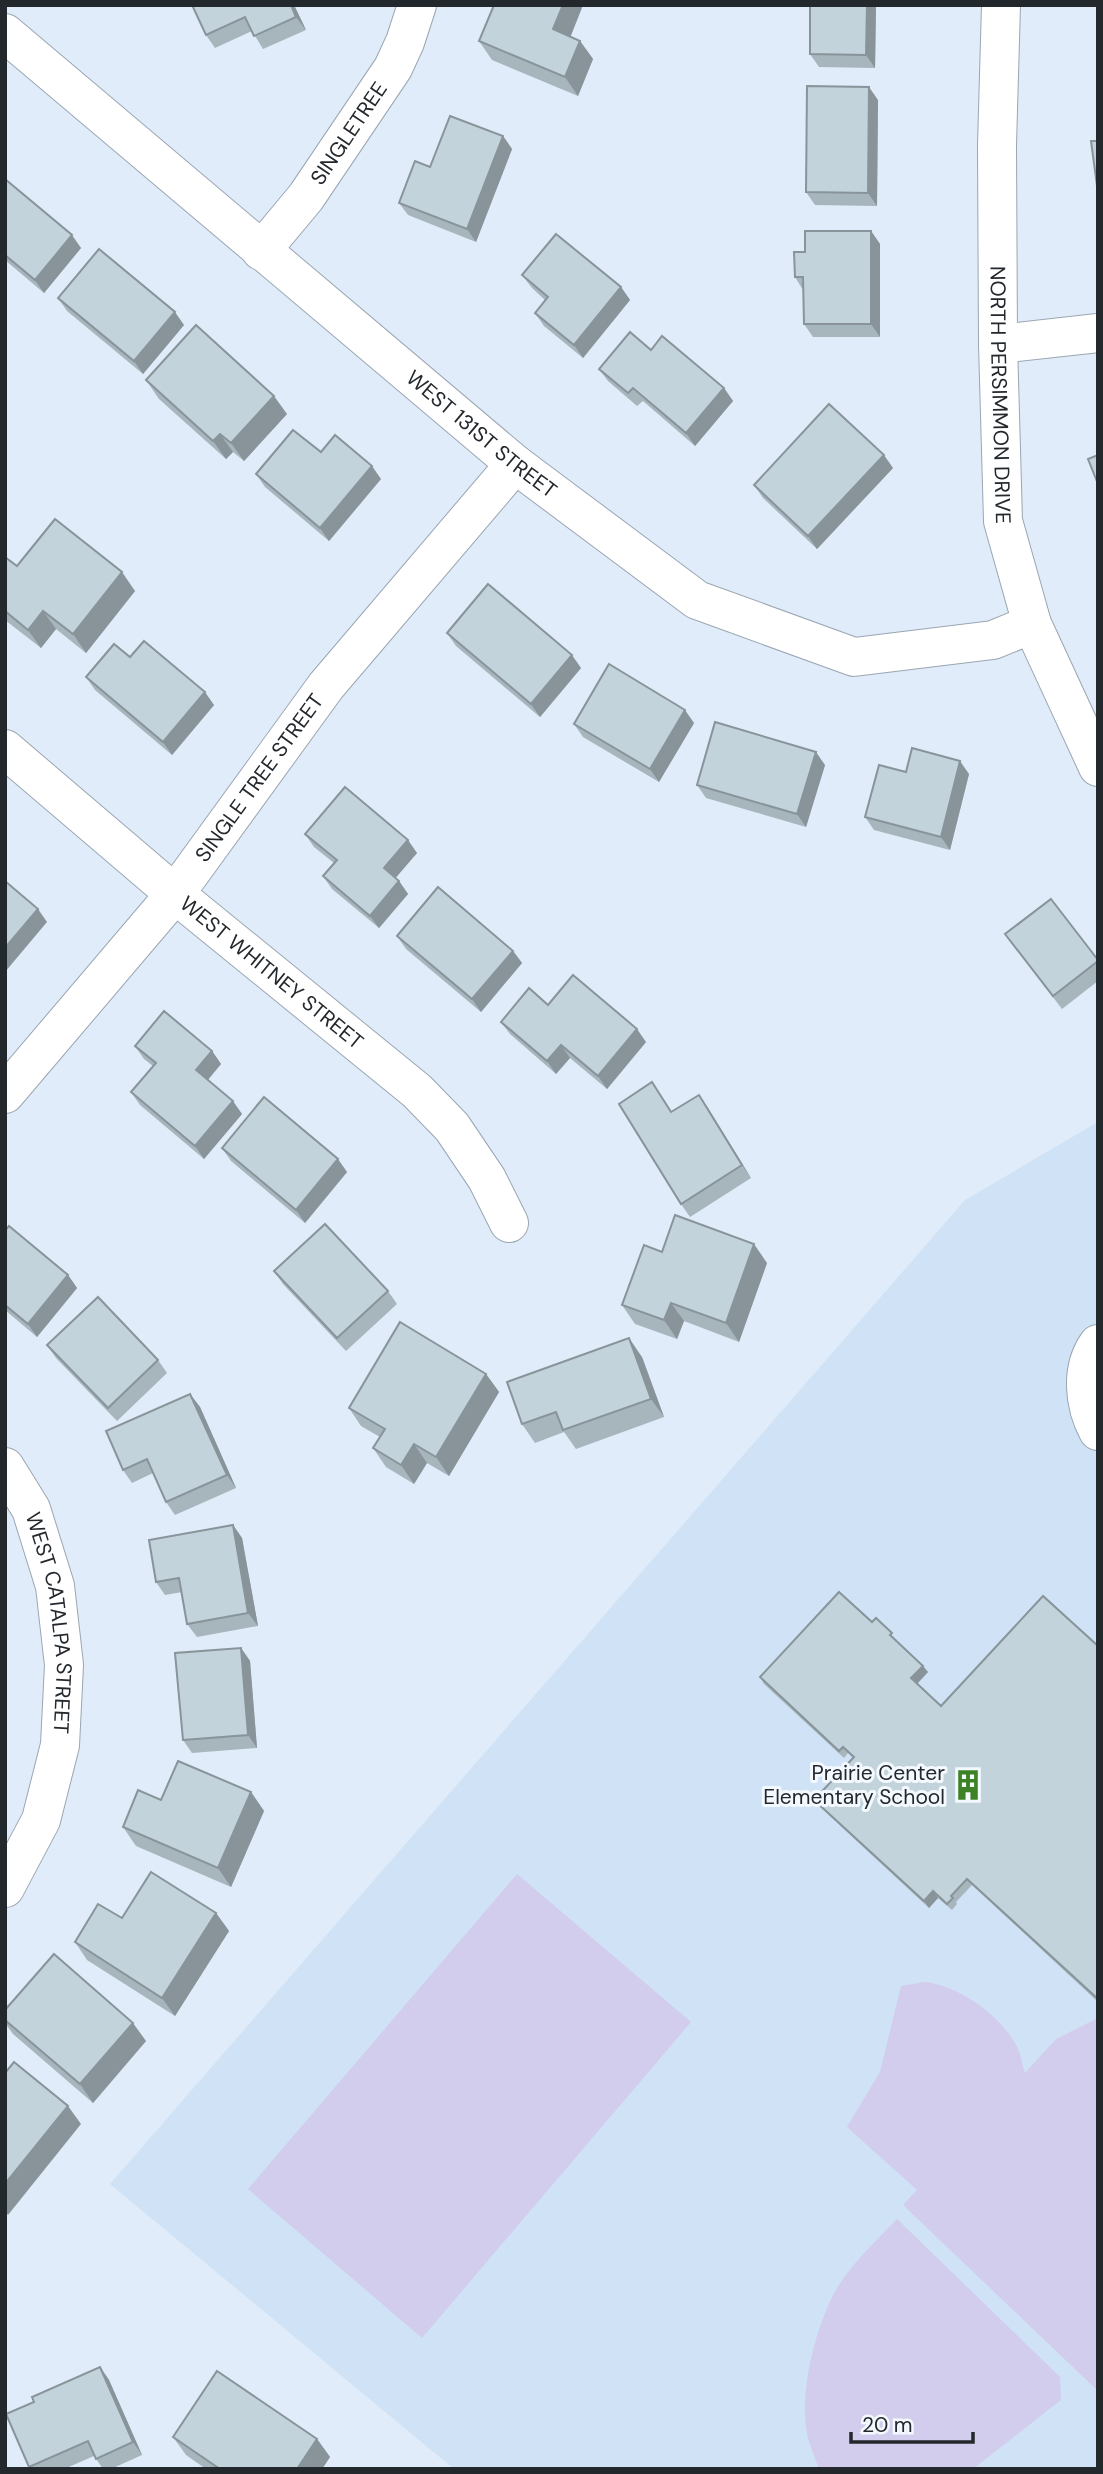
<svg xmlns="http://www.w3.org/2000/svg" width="1103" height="2474" viewBox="0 0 1103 2474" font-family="'DM Sans',sans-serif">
	<rect width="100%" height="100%" fill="#e0ecfa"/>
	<path fill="#d0e2f5" d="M1098,1122v1347h-644l-344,-285 855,-984z"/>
	<g fill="#d2cced">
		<path d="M517,1874l174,148 -269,316 -174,-149z"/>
		<path d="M925,1982c34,4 77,34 92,65 4,7 5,18 8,26l31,-34 42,-21v373l-195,-186 14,-15 -70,-63 33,-55 21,-86z"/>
		<path d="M897,2219l163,158 1,23 -88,69h-154c-4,-12 -10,-24 -12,-36 -8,-42 9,-108 30,-145 15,-25 40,-48 60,-69z"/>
	</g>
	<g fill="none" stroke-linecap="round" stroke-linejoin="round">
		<defs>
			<g id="minor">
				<path id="s1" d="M1001,5l-4,140 1,199 5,177 29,103 66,143"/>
				<path id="s2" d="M5,33l510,431 182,136 157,57 139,-17 39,-16"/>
				<path id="s3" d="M261,251l45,-54 87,-129 12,-26 12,-37"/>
				<path d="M998,344l100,-11"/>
				<path id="s4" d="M5,749l170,145 242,197 35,36 35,52 22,44"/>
				<path id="s5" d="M5,1094l170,-200 151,-208 189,-222"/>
				<path d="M1098,1344c-18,25 -14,61 0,87"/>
				<path id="s6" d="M5,1467l26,42 24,77 9,79 -4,80 -19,75 -36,68"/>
			</g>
		</defs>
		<use href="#minor" stroke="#9aa6b2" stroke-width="40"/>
		<use href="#minor" stroke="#fff" stroke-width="38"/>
	</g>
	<g fill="#a7b5bd">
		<path d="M192,5h102l12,25 -43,19 -11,-18 -37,17 -9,-13z"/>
		<path d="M494,5h89l-13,32 10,4 13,18 -15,37 -86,-36 -13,-19z"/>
		<path d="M810,5h66l-1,63 -56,-1 -9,-13z"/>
		<path d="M878,100l-1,106 -62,-1 -9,-13z"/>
		<path d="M503,136l9,13 -36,93 -68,-27 -9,-12z"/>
		<path d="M5,179l76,69 -37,45 -39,-33z"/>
		<path d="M871,231l9,13v93h-67l-9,-13 -1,-34 -8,-13 10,-25z"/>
		<path d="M522,275l99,12 9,13 -47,58 -39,-32 -9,-13 10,-13 -13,-12z"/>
		<path d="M58,298l126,27 -41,49 -76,-63z"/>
		<path d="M651,350l73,38 9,13 -38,45 -52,-45 -6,5 -29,-25 -9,-12z"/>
		<path d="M146,380l141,34 -43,47 -11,-9 -7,7 -67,-60z"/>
		<path d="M893,468l-76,81 -54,-51 -9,-13z"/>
		<path d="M256,474l125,5 -52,62 -64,-54z"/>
		<path d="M5,557l12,9 118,25 -49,62 -30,-24 -15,19 -36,-28z"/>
		<path d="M447,633l134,35 -41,49 -84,-71z"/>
		<path d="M130,657l84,48 -42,50 -77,-65 -9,-13z"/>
		<path d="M694,723l-35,59 -76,-45 -9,-13z"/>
		<path d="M825,765l-19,62 -100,-29 -9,-13z"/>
		<path d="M906,772l63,2 -19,76 -76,-20 -9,-13z"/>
		<path d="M305,834l112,19 -22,25 4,3 9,13 -29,34 -47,-39 -9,-13 11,-13 -20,-16z"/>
		<path d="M1005,934l93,26v21l-36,28z"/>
		<path d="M397,936l116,15 9,12 -41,49 -75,-63z"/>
		<path d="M548,1005l98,37 -39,47 -37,-31 -14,16 -46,-40 -9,-12z"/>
		<path d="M135,1046l77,5 9,13 -13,16 34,34 -38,45 -64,-54 -9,-13 22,-26 -9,-7z"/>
		<path d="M661,1095l11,17 27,-17 52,83 -61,39 -9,-13z"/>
		<path d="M222,1148l125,24 -42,51 -74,-62z"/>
		<path d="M5,1231l63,44 9,13 -40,49 -32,-27z"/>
		<path d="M662,1252l105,11 -28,79 -55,-21 -7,18 -42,-15 -13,-19z"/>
		<path d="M274,1271l114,20 9,13 -51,47 -63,-67z"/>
		<path d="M47,1345l111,15 9,13 -50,48 -61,-63z"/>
		<path d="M642,1357l22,60 -88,32 -12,-17 -29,11 -13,-19z"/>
		<path d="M486,1374l13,18 -50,84 -22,-13 -13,21 -28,-17 -13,-19 7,-11 -19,-11 -12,-18z"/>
		<path d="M190,1394l10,13 36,81 -61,27 -9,-13 -13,-29 -21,10 -9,-13z"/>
		<path d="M233,1525l9,13 16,88 -61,11 -10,-13 -5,-32 -17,3 -9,-13z"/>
		<path d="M872,1622l25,18 -1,1 32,31 -11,12 24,22 157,-60v356l-126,-117 -16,17 1,2 -5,6 -14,-12 -9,10 -110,-102 -5,-6 39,-42 -5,-5 -4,5 -80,-74 -4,-7z"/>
		<path d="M241,1648l9,13 7,87 -65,5 -9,-13z"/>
		<path d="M251,1792l13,19 -33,76 -95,-41 -13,-19 38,-27z"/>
		<path d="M216,1913l13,18 -54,85 -88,-56 -12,-18z"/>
		<path d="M5,2010l141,31 -53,62 -80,-69 -8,-11z"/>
		<path d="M100,2367l9,13 33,75 -31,14h-8l-9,-13 -30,13h-34l-1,-2 5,-65z"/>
		<path d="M173,2437l144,2 13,18 -8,12h-116l-20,-14z"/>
	</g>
	<g fill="#88949a">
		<path d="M291,5h3l12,25 -10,-13z"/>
		<path d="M563,5h20l-17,43 -13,-19z"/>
		<path d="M867,5h9l-1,63 -9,-13z"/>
		<path d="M580,41l13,18 -15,37 -13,-19z"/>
		<path d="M869,87l9,13 -1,106 -9,-13z"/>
		<path d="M503,136l9,13 -36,93 -9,-13z"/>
		<path d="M871,231l9,13v93l-9,-13z"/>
		<path d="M72,235l9,13 -37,45 -9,-13z"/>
		<path d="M621,287l9,13 -47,58 -9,-13z"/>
		<path d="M175,312l9,13 -41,49 -9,-13z"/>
		<path d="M724,388l9,13 -38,45 -9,-13z"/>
		<path d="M274,396l13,18 -43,47 -13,-18z"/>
		<path d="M220,434l13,18 -7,7 -13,-18z"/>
		<path d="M884,455l9,13 -76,81 -9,-13z"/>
		<path d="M372,466l9,13 -52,62 -9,-13z"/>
		<path d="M122,572l13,19 -49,62 -13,-19z"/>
		<path d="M43,611l13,18 -15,19 -13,-18z"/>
		<path d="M572,655l9,13 -41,49 -9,-13z"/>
		<path d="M205,692l9,13 -42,50 -9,-13z"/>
		<path d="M685,710l9,13 -35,59 -9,-13z"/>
		<path d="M816,752l9,13 -19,62 -9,-13z"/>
		<path d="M960,761l9,13 -19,76 -9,-13z"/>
		<path d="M408,840l9,13 -24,28 -9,-13z"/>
		<path d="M399,881l9,13 -29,34 -9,-12z"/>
		<path d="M38,909l9,13 -42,50v-24z"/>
		<path d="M513,951l9,12 -41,49 -9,-13z"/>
		<path d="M637,1029l9,13 -39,47 -9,-13z"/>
		<path d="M561,1045l9,13 -14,16 -9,-13z"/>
		<path d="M212,1051l9,13 -16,19 -9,-13z"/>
		<path d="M699,1095l9,13 43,70 -9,-13z"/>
		<path d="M233,1101l9,13 -38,45 -9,-13z"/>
		<path d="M338,1159l9,13 -42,51 -9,-13z"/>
		<path d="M754,1244l13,19 -28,79 -13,-19z"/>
		<path d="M68,1275l9,13 -40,49 -9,-13z"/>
		<path d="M671,1303l13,18 -7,18 -13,-19z"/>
		<path d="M629,1338l13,19 22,60 -13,-18z"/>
		<path d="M486,1374l13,18 -50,84 -13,-19z"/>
		<path d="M190,1394l10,13 36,81 -9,-13z"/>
		<path d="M414,1444l13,19 -13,21 -13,-19z"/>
		<path d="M233,1525l9,13 16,88 -10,-13z"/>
		<path d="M241,1648l9,13 7,87 -9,-13z"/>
		<path d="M923,1666l5,6 -12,13 -5,-7z"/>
		<path d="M251,1792l13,19 -33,76 -13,-19z"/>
		<path d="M933,1891l5,7 -9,10 -5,-7z"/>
		<path d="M216,1913l13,18 -54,85 -13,-18z"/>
		<path d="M133,2023l13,18 -53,62 -13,-19z"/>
		<path d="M68,2106l13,18 -73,91 -3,-4v-27z"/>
		<path d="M100,2367l9,13 33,75 -9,-13z"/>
		<path d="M317,2439l13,18 -8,12h-25z"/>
	</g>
	<g fill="#c2d3dc" stroke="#88949a" stroke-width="2">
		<path d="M192,5h99l5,12 -42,19 -9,-19 -39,18z"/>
		<path d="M494,5h69l-10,24 27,12 -15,36 -86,-36z"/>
		<path d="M810,5h57l-1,50 -56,-1z"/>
		<path d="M807,86l62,1 -1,106 -62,-1z"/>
		<path d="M450,116l53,20 -36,93 -68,-26 16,-42 15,6z"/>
		<path d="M1091,141h7v52z"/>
		<path d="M5,179l67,56 -37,45 -30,-25z"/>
		<path d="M805,231h66v93h-67l-1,-47h-8l-1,-25h11z"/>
		<path d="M556,234l65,53 -47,58 -39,-32 13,-16 -26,-22z"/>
		<path d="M99,249l76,63 -41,49 -76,-63z"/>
		<path d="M196,325l78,71 -43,47 -11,-9 -7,7 -67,-61z"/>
		<path d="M630,332l21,18 11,-14 62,52 -38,45 -53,-45 -5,5 -29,-24z"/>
		<path d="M829,404l55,51 -76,81 -54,-51z"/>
		<path d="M293,430l28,22 14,-17 37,31 -52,62 -64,-54z"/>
		<path d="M1098,455v29l-10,-25z"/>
		<path d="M55,519l67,53 -49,62 -30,-23 -15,19 -23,-19v-54l12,9z"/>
		<path d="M488,584l84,71 -41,49 -84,-71z"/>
		<path d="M144,641l61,51 -42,50 -77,-65 28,-33 16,13z"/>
		<path d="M609,664l76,46 -35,59 -76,-45z"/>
		<path d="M715,722l101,30 -19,62 -100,-29z"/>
		<path d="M912,748l48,13 -19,76 -76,-20 14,-52 27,7z"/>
		<path d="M345,787l63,53 -24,28 15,13 -29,35 -47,-40 14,-16 -32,-26z"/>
		<path d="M5,881l33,28 -33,39z"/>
		<path d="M438,887l75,64 -41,48 -75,-63z"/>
		<path d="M1051,899l47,61v1l-45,35 -48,-62z"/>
		<path d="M573,975l64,54 -39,47 -37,-31 -14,16 -46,-39 28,-34 19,17z"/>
		<path d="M164,1011l48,40 -16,19 37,31 -38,45 -64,-54 25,-29 -21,-17z"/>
		<path d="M652,1082l19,30 28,-17 43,70 -61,39 -62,-100z"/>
		<path d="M264,1097l74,62 -42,51 -74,-62z"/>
		<path d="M675,1215l79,29 -28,79 -55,-20 -7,17 -42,-15 22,-60 18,7z"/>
		<path d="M325,1224l63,67 -51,47 -63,-67z"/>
		<path d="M9,1226l59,49 -40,49 -23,-19v-74z"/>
		<path d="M98,1297l60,63 -50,48 -61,-63z"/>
		<path d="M400,1322l86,52 -50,83 -22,-13 -13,21 -28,-17 12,-19 -36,-21z"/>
		<path d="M629,1338l22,61 -88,31 -7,-18 -34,12 -15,-42z"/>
		<path d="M190,1394l37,81 -61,27 -19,-43 -24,11 -17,-39z"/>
		<path d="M233,1525l15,88 -61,11 -8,-46 -23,4 -7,-42z"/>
		<path d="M839,1592l33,30 4,-4 16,15 -2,2 33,31 -12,12 30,28 102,-110 55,50v353l-131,-120 -16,17 2,2 -6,6 -14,-13 -9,10 -110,-101 40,-43 -11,-10 -4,4 -79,-74z"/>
		<path d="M241,1648l7,87 -65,5 -8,-87z"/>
		<path d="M178,1761l73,31 -33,76 -95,-41 15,-37 23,10z"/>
		<path d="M151,1872l65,41 -54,85 -87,-56 23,-38 24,14z"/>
		<path d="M54,1954l79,69 -53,61 -75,-64v-10z"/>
		<path d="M14,2062l54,44 -63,78v-111z"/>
		<path d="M100,2367l33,75 -37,17 -8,-18 -59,26 -23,-53 28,-12 -2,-5z"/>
		<path d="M217,2371l100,68 -20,30h-77l-47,-32z"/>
	</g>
	<defs>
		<symbol id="building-bare" viewBox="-9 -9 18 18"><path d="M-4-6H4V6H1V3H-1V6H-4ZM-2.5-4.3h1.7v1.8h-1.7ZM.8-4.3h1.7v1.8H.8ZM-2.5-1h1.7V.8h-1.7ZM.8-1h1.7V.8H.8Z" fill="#3d8225" stroke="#f3f9fe" stroke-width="2.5" paint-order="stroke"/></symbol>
	</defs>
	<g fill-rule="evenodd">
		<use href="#building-bare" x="946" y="1763" width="44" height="44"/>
	</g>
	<g text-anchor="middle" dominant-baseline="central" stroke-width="6" stroke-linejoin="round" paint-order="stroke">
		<g font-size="21" fill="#23282d" stroke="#f3f9fe">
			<text stroke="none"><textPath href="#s3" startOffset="147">SINGLETREE</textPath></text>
			<text stroke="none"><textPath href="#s1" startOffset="390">NORTH PERSIMMON DRIVE</textPath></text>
			<text stroke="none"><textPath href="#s2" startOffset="623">WEST 131ST STREET</textPath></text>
			<text stroke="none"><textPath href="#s5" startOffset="406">SINGLE TREE STREET</textPath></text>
			<text stroke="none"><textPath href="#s4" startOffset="348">WEST WHITNEY STREET</textPath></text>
			<text stroke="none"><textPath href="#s6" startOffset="166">WEST CATALPA STREET</textPath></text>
		</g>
		<g font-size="21" fill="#23282d" stroke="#f3f9fe" text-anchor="end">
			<text x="945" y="1773">Prairie Center<tspan x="945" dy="24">Elementary School</tspan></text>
		</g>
	</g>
	<rect width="1103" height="2474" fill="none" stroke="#23282d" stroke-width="14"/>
	<path d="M851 2432v10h122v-10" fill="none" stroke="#23282d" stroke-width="3.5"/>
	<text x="862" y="2432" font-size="21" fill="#23282d" stroke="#f3f9fe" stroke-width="5" paint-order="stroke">20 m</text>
</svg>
